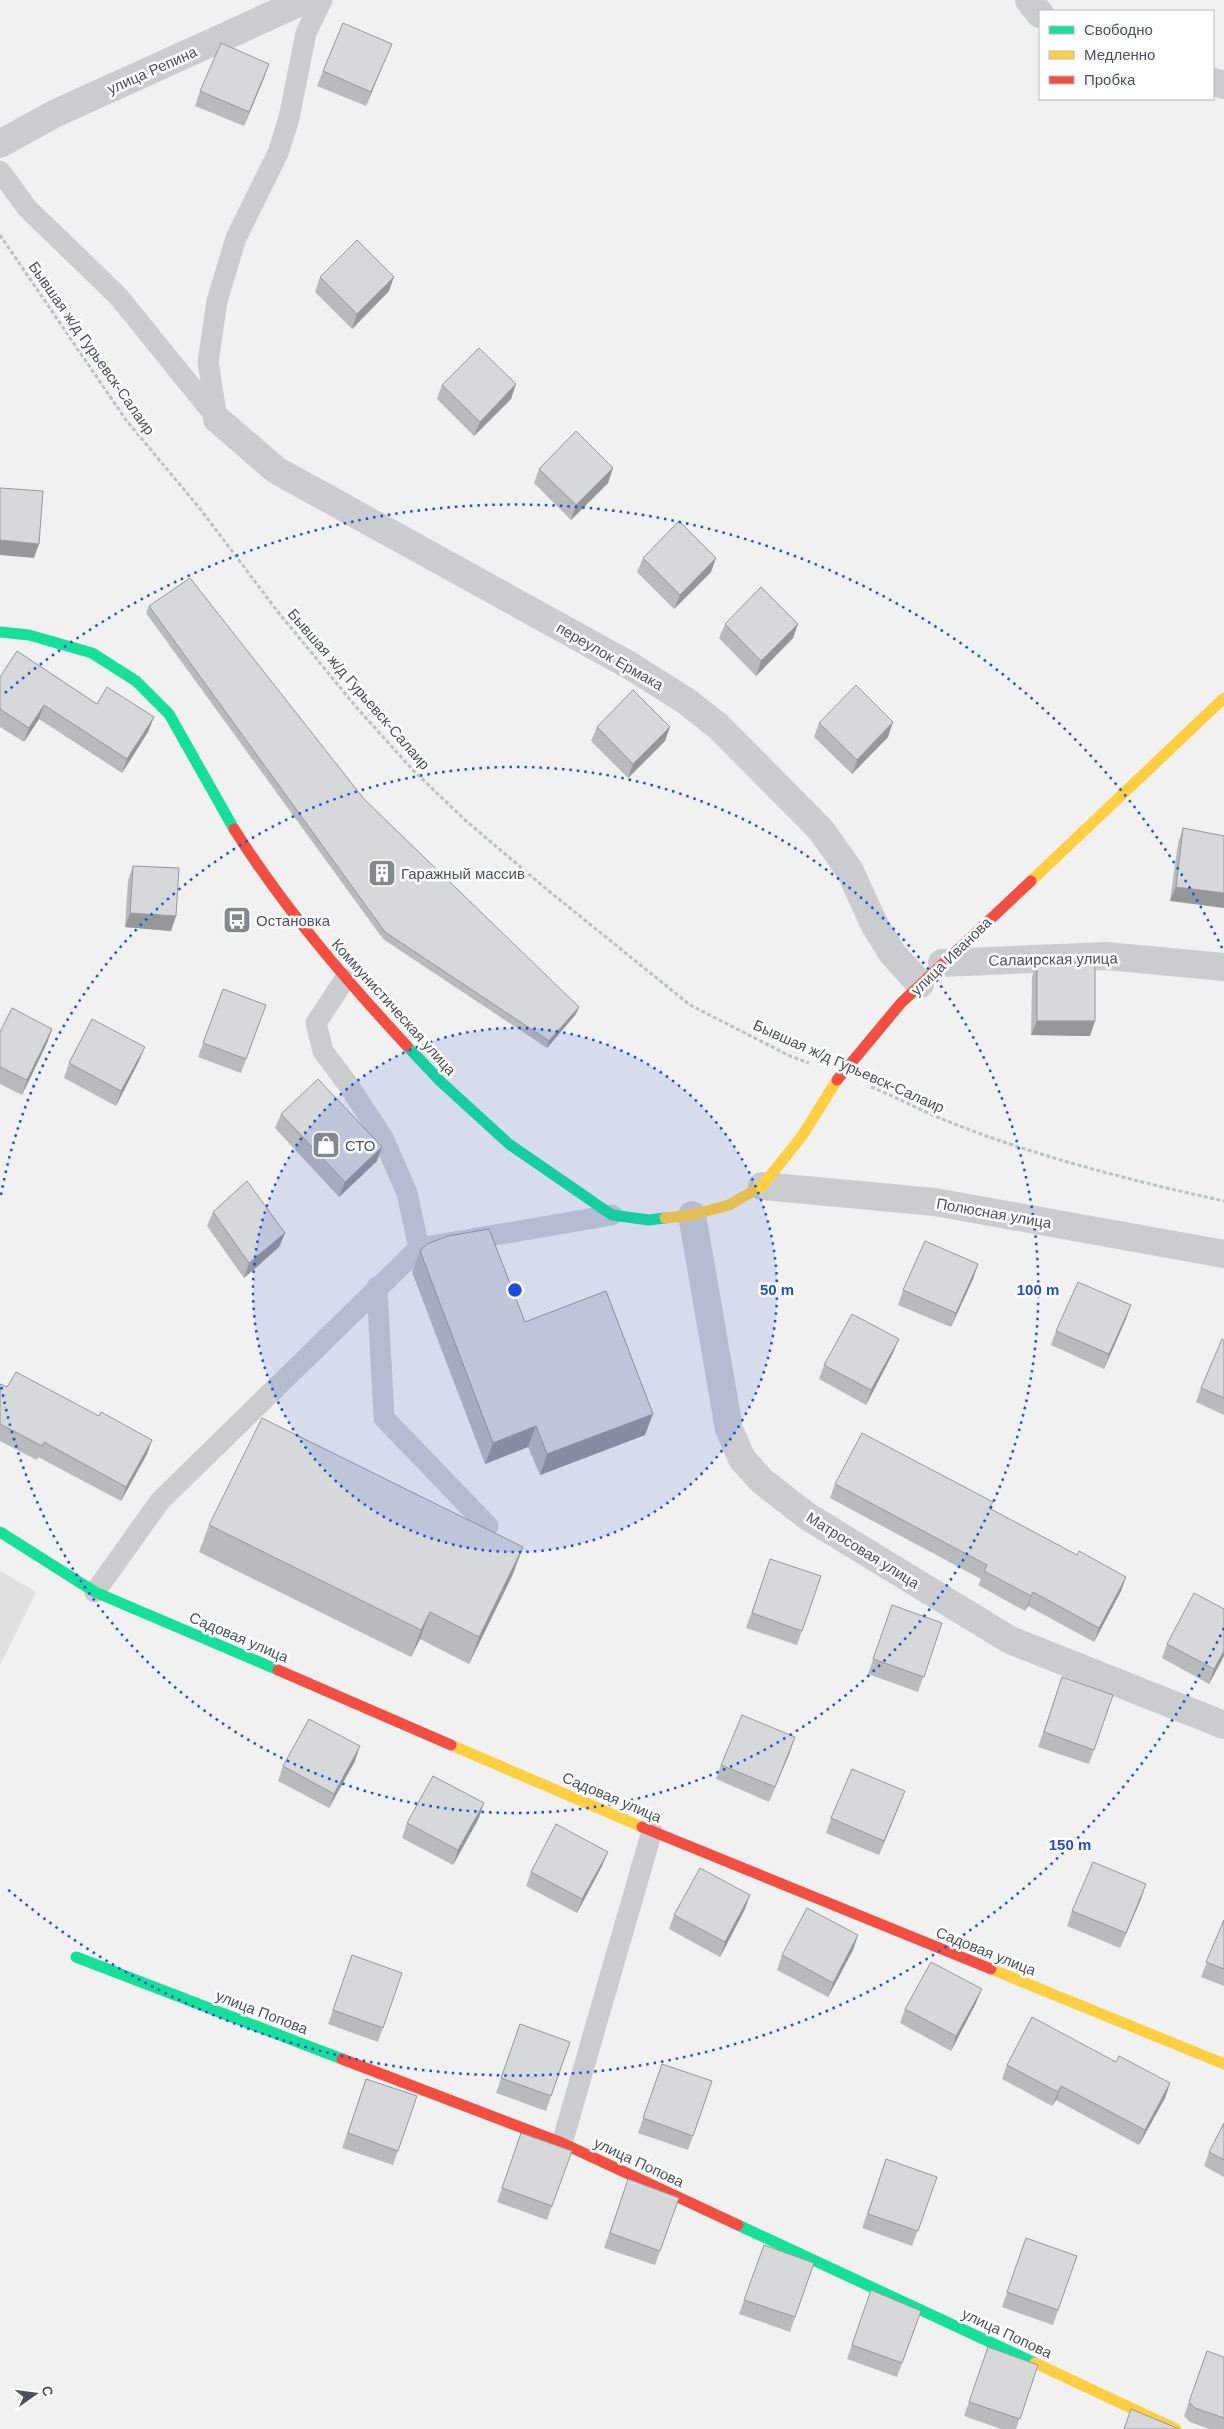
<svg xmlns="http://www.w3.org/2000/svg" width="1224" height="2429" viewBox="0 0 1224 2429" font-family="Arial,sans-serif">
	<rect width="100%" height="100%" fill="#f1f1f1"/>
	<path fill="#dfe0e0" d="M0,1571l36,21 -36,73z"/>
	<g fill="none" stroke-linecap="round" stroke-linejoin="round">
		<g stroke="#bac3c1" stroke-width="3" stroke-dasharray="4 2.5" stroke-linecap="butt">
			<path d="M0,235l126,185 75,90 77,102 79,96 55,61 53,51 85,72 140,113 100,51 19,7"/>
			<path d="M871,1087c26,10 50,24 76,34 87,35 186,60 277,80"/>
		</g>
		<g stroke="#cbcccf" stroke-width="21">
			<path d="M0,171l27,37 91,88 98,121"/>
			<path d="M217,419l-9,-57 9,-61 19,-63 42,-85 11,-35 17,-85 16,-33"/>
			<path d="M345,979l-29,44 7,28 26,35 34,52 24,55 12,55"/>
			<path d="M377,1287l7,131 104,108"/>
			<path d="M95,1592l65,-91 259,-253 193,-33"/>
			<path d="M562,2143l90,-312"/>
		</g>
		<g stroke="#cbcccf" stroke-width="28">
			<path d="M1029,0l11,14"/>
			<path d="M1213,82l11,3"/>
			<path d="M0,144l54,-30 251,-114"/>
			<path d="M217,419l59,51 353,195 57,36 32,25 103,104 29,41 24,53 18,29 28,31"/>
			<path d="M942,963l165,-7 117,11"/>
			<path d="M762,1186l173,16 289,52"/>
			<path d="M692,1215l37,214 13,30 20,22 45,35 203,124 214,85"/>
		</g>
		<g stroke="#16e098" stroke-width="11">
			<path d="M0,632l29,3 63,18 44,28 33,33 65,115"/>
			<path d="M407,1046l33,35 69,63 103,71 37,5 16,-2"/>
			<path d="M0,1532l95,60 183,78"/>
			<path d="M76,1957l266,102"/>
			<path d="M738,2225l297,138"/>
		</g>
		<g stroke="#ffcf43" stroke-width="11">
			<path d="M1031,881l193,-183"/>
			<path d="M665,1218l27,-3 37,-10 33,-19 40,-50 35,-56"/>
			<path d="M451,1745l191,82"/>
			<path d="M991,1969l233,95"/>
			<path d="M1035,2363l141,66"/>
		</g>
		<g stroke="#f24e42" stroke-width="11">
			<path d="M234,829c50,79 110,149 173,217"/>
			<path d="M837,1080l64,-77 130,-122"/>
			<path d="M278,1670l173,75"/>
			<path d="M642,1827l349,142"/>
			<path d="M342,2059l220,84 176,82"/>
		</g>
	</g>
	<g fill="#b9babb">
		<path d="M386,58l-20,48 -49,-20 6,-15z"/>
		<path d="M269,64l-5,14 -20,48 -49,-20 5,-15z"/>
		<path d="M320,277l69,14 -37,38 -37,-37z"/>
		<path d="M516,384l-5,15 -37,37 -37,-37 5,-14z"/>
		<path d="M613,468l-5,15 -37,37 -37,-37 5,-14z"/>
		<path d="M643,558l68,14 -37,37 -37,-37z"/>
		<path d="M149,606l215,193 212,215 -29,34 -164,-109 -237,-326z"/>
		<path d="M725,624h73l-5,14 -37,38 -37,-38z"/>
		<path d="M0,677l97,27 51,28 -26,41 -83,-54 -15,23 -24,-15z"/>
		<path d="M819,723l69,14 -36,37 -38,-37z"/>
		<path d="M597,727l68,14 -37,37 -37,-37z"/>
		<path d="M1183,828l41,8 -54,65 8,-58z"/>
		<path d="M133,866l43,50 -5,15 -46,-4 3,-47z"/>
		<path d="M1037,962l53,74 -59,-1 1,-58z"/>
		<path d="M223,989l43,16 -25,68 -43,-16z"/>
		<path d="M52,1029l-5,14 -25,52 -22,-11v-52z"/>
		<path d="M139,1061l-23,45 -52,-28 5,-15z"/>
		<path d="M281,1114l96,47 -38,36 -64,-69z"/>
		<path d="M213,1212l72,21 -6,14 -35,31 -37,-52z"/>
		<path d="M420,1251l105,71 120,113 -105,40 -12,-28 -43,17 -73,-192z"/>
		<path d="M978,1264l-5,15 -22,48 -53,-22 5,-15z"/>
		<path d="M1126,1319l-22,50 -53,-24 5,-14z"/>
		<path d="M1224,1340v75l-28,-13 5,-14z"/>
		<path d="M893,1353l-27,52 -47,-26 5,-14z"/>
		<path d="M0,1384l7,3 92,29 53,24 -5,14 -26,47 -83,-44 -1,3 -37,-19z"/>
		<path d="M835,1484l155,25 87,46 49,22 -5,14 -27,51 -66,-36 -3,5 -47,-26 3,-6 -151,-81z"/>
		<path d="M209,1525l304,49 -44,90 -49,-25 -9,18 -212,-105z"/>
		<path d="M770,1559l51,17 -24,69 -51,-17z"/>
		<path d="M892,1605l50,18 -24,69 -50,-18z"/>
		<path d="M1224,1609v47l-15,28 -47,-26 5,-14z"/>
		<path d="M1062,1677l51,18 -24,69 -51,-17z"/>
		<path d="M790,1752l-21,50 -53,-23 5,-14z"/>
		<path d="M355,1761l-26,47 -51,-27 5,-15z"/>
		<path d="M899,1806l-20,49 -53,-22 5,-15z"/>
		<path d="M479,1818l-26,47 -51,-27 5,-15z"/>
		<path d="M602,1866l-25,47 -51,-27 5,-14z"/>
		<path d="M1141,1899l-21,49 -53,-22 5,-15z"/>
		<path d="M745,1909l-25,48 -51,-28 5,-14z"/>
		<path d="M1224,1920v66l-23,-9z"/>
		<path d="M858,1935l-5,15 -25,47 -51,-27 5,-15z"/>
		<path d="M352,1955l50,18 -24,69 -50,-18z"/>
		<path d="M976,2003l-25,48 -51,-28 5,-14z"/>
		<path d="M520,2024l50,18 -24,69 -50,-18z"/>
		<path d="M1116,2062l54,21 -5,15 -26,47 -83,-45 -4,6 -50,-27 5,-14z"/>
		<path d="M662,2064l50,17 -24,69 -50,-17z"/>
		<path d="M366,2079l51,17 -24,69 -51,-17z"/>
		<path d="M1224,2123v54l-20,-11 5,-14z"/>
		<path d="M521,2133l31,73 -5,14 -50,-18z"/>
		<path d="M886,2159l51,18 -25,69 -50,-18z"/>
		<path d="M628,2179l51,19 -24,67 -51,-17z"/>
		<path d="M1026,2238l51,18 -24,69 -51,-18z"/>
		<path d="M764,2245l50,18 -24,69 -51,-18z"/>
		<path d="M871,2290l50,21 -24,66 -50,-18z"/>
		<path d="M988,2347l50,18 -22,64h-15l-37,-13z"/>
		<path d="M1207,2351l17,6v72h-15l-19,-7 -6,-6z"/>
	</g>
	<g fill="#969799">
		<path d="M392,44l-6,14 -20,48 5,-14z"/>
		<path d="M269,64l-5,14 -20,48 5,-14z"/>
		<path d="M394,277l-5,14 -37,38 5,-15z"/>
		<path d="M516,384l-5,15 -37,37 6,-14z"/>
		<path d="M613,468l-5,15 -37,37 5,-15z"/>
		<path d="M0,540l39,4 -5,14 -34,-3z"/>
		<path d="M716,558l-5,14 -37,37 6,-14z"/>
		<path d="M798,624l-5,14 -37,38 5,-15z"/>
		<path d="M44,705l-5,14 -15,23 5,-14z"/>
		<path d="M154,717l-6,15 -26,41 5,-14z"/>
		<path d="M893,722l-5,15 -36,37 5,-14z"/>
		<path d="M670,727l-5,14 -37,37 5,-14z"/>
		<path d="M1176,887l48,6v15l-54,-7z"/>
		<path d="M130,913l46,3 -5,15 -46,-4z"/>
		<path d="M579,1007l-3,7 -29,34 2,-7z"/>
		<path d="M1037,1021h58l-5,15 -59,-1z"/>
		<path d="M52,1029l-5,14 -25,52 5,-15z"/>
		<path d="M145,1047l-6,14 -23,45 5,-15z"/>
		<path d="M382,1147l-5,14 -38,36 6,-15z"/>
		<path d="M285,1233l-6,14 -35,31 5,-15z"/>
		<path d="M978,1264l-5,15 -22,48 5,-14z"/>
		<path d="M1131,1305l-5,14 -22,50 5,-15z"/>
		<path d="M899,1339l-6,14 -27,52 5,-15z"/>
		<path d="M653,1414l-8,21 -105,40 7,-21z"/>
		<path d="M536,1426l-8,21 -43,17 8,-21z"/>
		<path d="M152,1440l-5,14 -26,47 5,-14z"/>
		<path d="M523,1547l-10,27 -44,90 10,-27z"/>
		<path d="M1126,1577l-5,14 -27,51 5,-14z"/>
		<path d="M1033,1592l-5,14 -3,5 6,-15z"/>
		<path d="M430,1612l-10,27 -9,18 10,-27z"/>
		<path d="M1224,1651v5l-15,28 5,-15z"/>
		<path d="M795,1737l-5,15 -21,50z"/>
		<path d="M360,1746l-5,15 -26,47 5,-14z"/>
		<path d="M905,1791l-6,15 -20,49 5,-14z"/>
		<path d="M484,1803l-5,15 -26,47 5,-15z"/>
		<path d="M608,1852l-6,14 -25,47 5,-14z"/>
		<path d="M1146,1884l-5,15 -21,49 6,-15z"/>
		<path d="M750,1895l-5,14 -25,48 5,-15z"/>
		<path d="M858,1935l-5,15 -25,47 5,-14z"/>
		<path d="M982,1989l-6,14 -25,48 5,-15z"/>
		<path d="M1170,2083l-5,15 -26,47 6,-15z"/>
		<path d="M1061,2086l-5,14 -4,6 6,-14z"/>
	</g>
	<g fill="#d7d8da" stroke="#969799">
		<path d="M343,23l49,21 -21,48 -48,-21z"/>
		<path d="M221,43l48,21 -20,48 -49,-21z"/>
		<path d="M357,240l37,37 -37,37 -37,-37z"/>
		<path d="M479,348l37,36 -36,38 -38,-37z"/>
		<path d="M576,431l37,37 -37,37 -37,-36z"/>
		<path d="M0,488l43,3 -4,53 -39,-4z"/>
		<path d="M679,521l37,37 -36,37 -37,-37z"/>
		<path d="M190,578l174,221 215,208 -30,34 -164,-109 -236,-326z"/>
		<path d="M761,587l37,37 -37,37 -36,-37z"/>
		<path d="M17,651l80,53 10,-17 47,30 -27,42 -83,-54 -15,23 -29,-19v-32z"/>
		<path d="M856,685l37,37 -36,38 -38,-37z"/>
		<path d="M633,690l37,37 -37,37 -36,-37z"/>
		<path d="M1183,828l41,8v57l-48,-6z"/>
		<path d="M133,866l46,2 -3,48 -46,-3z"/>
		<path d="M1037,962l58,1v58h-58z"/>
		<path d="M223,989l43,16 -20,54 -43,-16z"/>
		<path d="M12,1008l40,21 -25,51 -27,-13v-35z"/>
		<path d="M92,1019l53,28 -24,44 -52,-28z"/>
		<path d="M318,1079l64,68 -37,35 -64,-68z"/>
		<path d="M247,1181l38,52 -36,30 -36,-51z"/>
		<path d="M489,1229l36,93 81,-31 47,123 -106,40 -11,-28 -43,17 -73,-192 7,-7 21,-8z"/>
		<path d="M925,1241l53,23 -22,49 -53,-23z"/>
		<path d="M1078,1282l53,23 -22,49 -53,-23z"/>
		<path d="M852,1314l47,25 -28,51 -47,-25z"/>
		<path d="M1222,1339l2,1v58l-23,-10z"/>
		<path d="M16,1372l83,44 2,-4 51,28 -26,47 -82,-45 -2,4 -42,-22v-40l7,3z"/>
		<path d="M262,1418l261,129 -44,90 -49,-25 -9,18 -212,-105z"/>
		<path d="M862,1433l131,69 -4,6 88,47 2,-4 47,26 -27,51 -66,-36 -2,4 -47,-25 3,-6 -152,-81z"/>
		<path d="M770,1559l51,17 -19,55 -50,-18z"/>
		<path d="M1194,1593l30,16v42l-10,18 -47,-25z"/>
		<path d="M892,1605l50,18 -18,54 -51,-18z"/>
		<path d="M1062,1677l51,18 -19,55 -50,-18z"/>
		<path d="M742,1715l53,22 -20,50 -54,-22z"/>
		<path d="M309,1719l51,27 -26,48 -51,-28z"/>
		<path d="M852,1769l53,22 -21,50 -53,-23z"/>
		<path d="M433,1776l51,27 -26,47 -51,-27z"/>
		<path d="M556,1824l52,28 -26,47 -51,-27z"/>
		<path d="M1093,1862l53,22 -20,49 -54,-22z"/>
		<path d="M700,1868l50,27 -25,47 -51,-27z"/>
		<path d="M807,1908l51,27 -25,48 -51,-28z"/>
		<path d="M1224,1920v49l-18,-7z"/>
		<path d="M352,1955l50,18 -19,55 -50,-18z"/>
		<path d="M931,1962l51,27 -26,47 -51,-27z"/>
		<path d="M1032,2017l84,45 3,-6 51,27 -25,47 -84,-44 -3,6 -51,-27z"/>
		<path d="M520,2024l50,18 -19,54 -50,-18z"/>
		<path d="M662,2064l50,17 -19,55 -50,-18z"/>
		<path d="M366,2079l51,17 -19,55 -50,-18z"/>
		<path d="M1224,2123v37l-15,-8z"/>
		<path d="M521,2133l51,18 -20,55 -50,-18z"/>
		<path d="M886,2159l51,18 -19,54 -50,-17z"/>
		<path d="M628,2179l51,19 -19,53 -50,-18z"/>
		<path d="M1026,2238l51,18 -19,54 -51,-18z"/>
		<path d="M764,2245l50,18 -19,54 -51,-17z"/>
		<path d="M871,2290l50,21 -19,52 -50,-18z"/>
		<path d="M988,2347l50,18 -18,54 -51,-17z"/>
		<path d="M1207,2351l17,6v61l-29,-10 -6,-6z"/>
		<path d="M1131,2409l48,20h-55z"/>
	</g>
	<circle cx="515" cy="1290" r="262" fill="#1d4ed8" fill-opacity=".12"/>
	<g fill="none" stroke="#1d4ed8" stroke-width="2.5" stroke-dasharray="2.5 5">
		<circle cx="515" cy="1290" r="262"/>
		<path d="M1 1195A523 523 0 1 1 1 1385"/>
		<path d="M1224 1628A785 785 0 0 1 5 1887M5 693A785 785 0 0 1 1224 952"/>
	</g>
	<defs>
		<symbol id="building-square" viewBox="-11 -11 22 22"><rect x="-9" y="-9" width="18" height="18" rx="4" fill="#848990" stroke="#fff"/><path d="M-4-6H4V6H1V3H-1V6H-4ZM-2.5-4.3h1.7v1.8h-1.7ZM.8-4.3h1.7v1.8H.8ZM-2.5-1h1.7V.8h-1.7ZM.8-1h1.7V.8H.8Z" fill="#fff"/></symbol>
		<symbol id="bus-square" viewBox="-11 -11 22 22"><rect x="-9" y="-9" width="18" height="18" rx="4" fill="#848990" stroke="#fff"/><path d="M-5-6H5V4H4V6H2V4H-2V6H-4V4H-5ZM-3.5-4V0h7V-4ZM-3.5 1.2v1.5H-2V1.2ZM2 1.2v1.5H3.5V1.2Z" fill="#fff"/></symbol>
		<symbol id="shop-square" viewBox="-11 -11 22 22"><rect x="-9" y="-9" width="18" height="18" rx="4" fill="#848990" stroke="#fff"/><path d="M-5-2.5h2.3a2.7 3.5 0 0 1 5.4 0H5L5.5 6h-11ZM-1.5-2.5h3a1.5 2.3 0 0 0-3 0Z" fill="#fff"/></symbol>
	</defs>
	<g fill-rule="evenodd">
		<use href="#building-square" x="366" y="857" width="32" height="32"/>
		<use href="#bus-square" x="221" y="904" width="32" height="32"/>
		<use href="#shop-square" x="310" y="1129" width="32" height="32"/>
	</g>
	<g text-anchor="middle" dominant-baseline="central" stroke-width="5" stroke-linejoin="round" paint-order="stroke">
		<g font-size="15" fill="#4a515b" stroke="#fff">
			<text transform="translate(152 70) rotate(-24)">улица Репина</text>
			<text transform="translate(92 348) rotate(55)">Бывшая ж/д Гурьевск-Салаир</text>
			<text transform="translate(610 656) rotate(30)">переулок Ермака</text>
			<text transform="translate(359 689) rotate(49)">Бывшая ж/д Гурьевск-Салаир</text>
			<text transform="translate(951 956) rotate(-44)">улица Иванова</text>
			<text transform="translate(1053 959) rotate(-1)">Салаирская улица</text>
			<text transform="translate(394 1007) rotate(48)">Коммунистическая улица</text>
			<text transform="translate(849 1066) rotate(24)">Бывшая ж/д Гурьевск-Салаир</text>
			<text transform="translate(994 1213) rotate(10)">Полюсная улица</text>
			<text transform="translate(863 1550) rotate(32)">Матросовая улица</text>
			<text transform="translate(239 1637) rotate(23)">Садовая улица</text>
			<text transform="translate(612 1797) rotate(23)">Садовая улица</text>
			<text transform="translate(986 1951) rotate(22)">Садовая улица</text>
			<text transform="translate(262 2012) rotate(21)">улица Попова</text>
			<text transform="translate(639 2162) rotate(25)">улица Попова</text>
			<text transform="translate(1007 2333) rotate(25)">улица Попова</text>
		</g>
		<g font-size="15" fill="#4a515b" stroke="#fff" text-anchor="start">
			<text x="401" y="873">Гаражный массив</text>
			<text x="256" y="920">Остановка</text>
			<text x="345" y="1145">СТО</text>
		</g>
	</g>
	<circle cx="515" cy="1290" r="8" fill="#1d4ed8" stroke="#fff" stroke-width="2.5"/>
	<g font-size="15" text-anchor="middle" font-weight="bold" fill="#1d4ed8" stroke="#fff" stroke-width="5" stroke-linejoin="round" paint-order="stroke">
		<text x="777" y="1295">50 m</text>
		<text x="1038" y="1295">100 m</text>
		<text x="1070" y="1850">150 m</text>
	</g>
	<rect x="1039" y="10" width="175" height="90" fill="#ffffff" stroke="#b7b9bd"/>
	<rect x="1049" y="26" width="25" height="8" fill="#16e098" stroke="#b7b9bd"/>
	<text x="1084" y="35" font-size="15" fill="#4a515b">Свободно</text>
	<rect x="1049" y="51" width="25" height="8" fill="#ffcf43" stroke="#b7b9bd"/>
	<text x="1084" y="60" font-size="15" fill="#4a515b">Медленно</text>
	<rect x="1049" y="76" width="25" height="8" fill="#f24e42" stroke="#b7b9bd"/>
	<text x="1084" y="85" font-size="15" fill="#4a515b">Пробка</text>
	<g transform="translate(35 2394) rotate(76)" stroke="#ffffff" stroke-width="4" paint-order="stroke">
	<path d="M0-4L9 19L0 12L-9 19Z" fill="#4a515b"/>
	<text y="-8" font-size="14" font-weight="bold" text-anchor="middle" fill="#4a515b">С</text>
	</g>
</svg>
